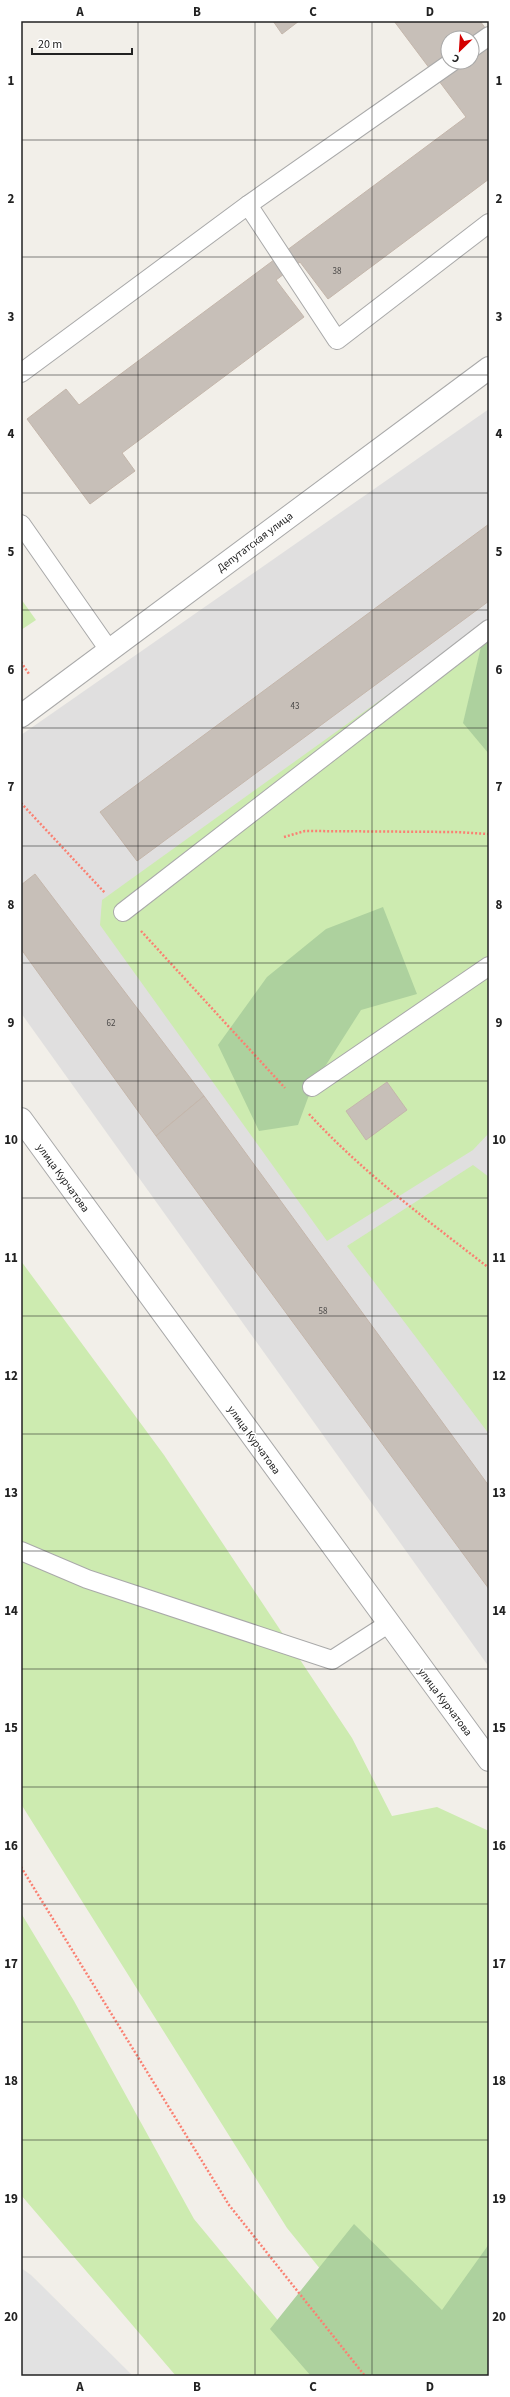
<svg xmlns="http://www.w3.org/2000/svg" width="510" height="2397" viewBox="0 0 510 2397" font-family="'Source Sans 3',sans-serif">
	<rect width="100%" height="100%" fill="#f2efe9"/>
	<path fill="#e0dfdf" d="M489,409v1258l-468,-654v-278z"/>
	<g fill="#cdebb0">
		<path d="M21,599l15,21 -15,10z"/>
		<path d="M489,622v511l-16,17 -146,91 -227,-316 2,-25z"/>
		<path d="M473,1165l16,12v257l-142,-188z"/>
		<path d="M21,1261l143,194 188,283 40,78 45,-9 52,24v545h-82l-120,-148 -266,-424z"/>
		<path d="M21,1913l53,88 120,218 130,157h-148l-155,-181z"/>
	</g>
	<g fill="#add19e">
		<path d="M489,635v119l-26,-31 20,-85z"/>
		<path d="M383,907l34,87 -56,16 -49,77 -14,38 -39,6 -41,-86 49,-68 59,-48z"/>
		<path d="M354,2224l88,86 47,-66v132h-178l-41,-47z"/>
	</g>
	<path fill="#e2e2e2" d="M21,2268l10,7 102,101h-112z"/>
	<g fill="#c7bfb8" stroke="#c4b6ab" fill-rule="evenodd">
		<path d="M273,21h26l-17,13z"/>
		<path d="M394,21h86l9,12v146l-161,120 -28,-37 -24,18 28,37 -182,136 13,18 -45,33 -63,-85 39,-30 13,16 387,-288zM448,38h24v24h-24z"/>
		<path d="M489,524v77l-352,260 -37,-49z"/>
		<path d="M35,874l169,222 -48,40 -135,-187v-64z"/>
		<path d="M387,1082l20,28 -41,30 -20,-29z"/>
		<path d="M204,1096l285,390v103l-333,-453z"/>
	</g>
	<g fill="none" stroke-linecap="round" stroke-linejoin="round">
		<defs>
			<g id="service">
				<path d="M472,48l17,-12"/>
				<path d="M248,205l204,-143"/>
				<path d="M21,373l227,-168 89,135 152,-117"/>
				<path d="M21,524l88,126"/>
				<path d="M123,912l366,-283"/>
				<path d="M312,1087l177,-121"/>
				<path d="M21,1551l66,28 245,81 56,-36"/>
			</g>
			<g id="tertiary">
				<path d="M21,716l468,-348"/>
				<path d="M21,1119l468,641"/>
			</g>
		</defs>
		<use href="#service" stroke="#a9a9a9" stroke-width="20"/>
		<use href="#tertiary" stroke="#a9a9a9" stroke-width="24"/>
		<g stroke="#fa8072" stroke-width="2.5" stroke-dasharray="2 2" stroke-linecap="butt">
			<path d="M21,662l8,12"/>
			<path d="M21,803l84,90"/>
			<path d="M284,837l21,-6 150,1 34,2"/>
			<path d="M141,931l144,157"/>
			<path d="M309,1114c53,58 118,106 180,154"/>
			<path d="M21,1867l208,338 136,171"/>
		</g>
		<use href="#service" stroke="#fff" stroke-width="18"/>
		<use href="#tertiary" stroke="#fff" stroke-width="22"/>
	</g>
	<path fill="none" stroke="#222" stroke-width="1" stroke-opacity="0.55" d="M138,21v2355M255,21v2355M372,21v2355M21,140h468M21,257h468M21,375h468M21,493h468M21,610h468M21,728h468M21,846h468M21,963h468M21,1081h468M21,1198h468M21,1316h468M21,1434h468M21,1551h468M21,1669h468M21,1787h468M21,1904h468M21,2022h468M21,2140h468M21,2257h468"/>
	<g text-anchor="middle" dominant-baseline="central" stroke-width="3" stroke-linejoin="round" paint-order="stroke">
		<g font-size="9" fill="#4b4948">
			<text x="337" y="271">38</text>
			<text x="295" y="706">43</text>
			<text x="111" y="1023">62</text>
			<text x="323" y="1311">58</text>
		</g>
		<g font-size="11" fill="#222" stroke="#fff">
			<text transform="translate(255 542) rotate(-37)">Депутатская улица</text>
			<text transform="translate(63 1178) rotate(54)">улица Курчатова</text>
			<text transform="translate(254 1440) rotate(54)">улица Курчатова</text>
			<text transform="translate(445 1702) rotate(53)">улица Курчатова</text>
		</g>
	</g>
	<rect width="510" height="2397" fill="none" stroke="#ffffff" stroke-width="44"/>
	<g transform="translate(460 50) rotate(205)"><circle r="19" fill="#ffffff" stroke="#a7a7a7"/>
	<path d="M0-3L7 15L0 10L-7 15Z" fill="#d40000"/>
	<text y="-6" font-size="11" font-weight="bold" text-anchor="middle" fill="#222222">С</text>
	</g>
	<path d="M32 48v6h100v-6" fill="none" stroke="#222222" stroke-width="2"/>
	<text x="38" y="48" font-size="12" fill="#222222" stroke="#ffffff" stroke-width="3" paint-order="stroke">20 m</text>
	<rect x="22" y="22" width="466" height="2353" fill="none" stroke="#222" stroke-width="1.5"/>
	<g font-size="13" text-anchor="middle" font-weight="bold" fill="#222">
		<text x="80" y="16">A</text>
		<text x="197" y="16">B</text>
		<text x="313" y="16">C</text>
		<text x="430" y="16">D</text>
		<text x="11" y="85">1</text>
		<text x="499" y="85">1</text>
		<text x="11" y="203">2</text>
		<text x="499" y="203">2</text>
		<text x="11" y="321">3</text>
		<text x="499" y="321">3</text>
		<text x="11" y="438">4</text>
		<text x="499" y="438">4</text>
		<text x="11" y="556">5</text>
		<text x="499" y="556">5</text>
		<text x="11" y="674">6</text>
		<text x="499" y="674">6</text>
		<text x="11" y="791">7</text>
		<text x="499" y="791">7</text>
		<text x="11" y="909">8</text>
		<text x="499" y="909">8</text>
		<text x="11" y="1027">9</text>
		<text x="499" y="1027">9</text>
		<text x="11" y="1144">10</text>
		<text x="499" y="1144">10</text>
		<text x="11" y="1262">11</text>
		<text x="499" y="1262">11</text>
		<text x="11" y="1380">12</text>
		<text x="499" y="1380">12</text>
		<text x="11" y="1497">13</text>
		<text x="499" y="1497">13</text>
		<text x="11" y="1615">14</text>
		<text x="499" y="1615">14</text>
		<text x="11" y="1732">15</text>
		<text x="499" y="1732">15</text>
		<text x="11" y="1850">16</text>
		<text x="499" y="1850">16</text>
		<text x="11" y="1968">17</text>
		<text x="499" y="1968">17</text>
		<text x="11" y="2085">18</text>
		<text x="499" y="2085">18</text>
		<text x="11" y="2203">19</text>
		<text x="499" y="2203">19</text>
		<text x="11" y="2321">20</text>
		<text x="499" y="2321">20</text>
		<text x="80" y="2391">A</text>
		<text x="197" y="2391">B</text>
		<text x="313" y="2391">C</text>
		<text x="430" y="2391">D</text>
	</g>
</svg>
